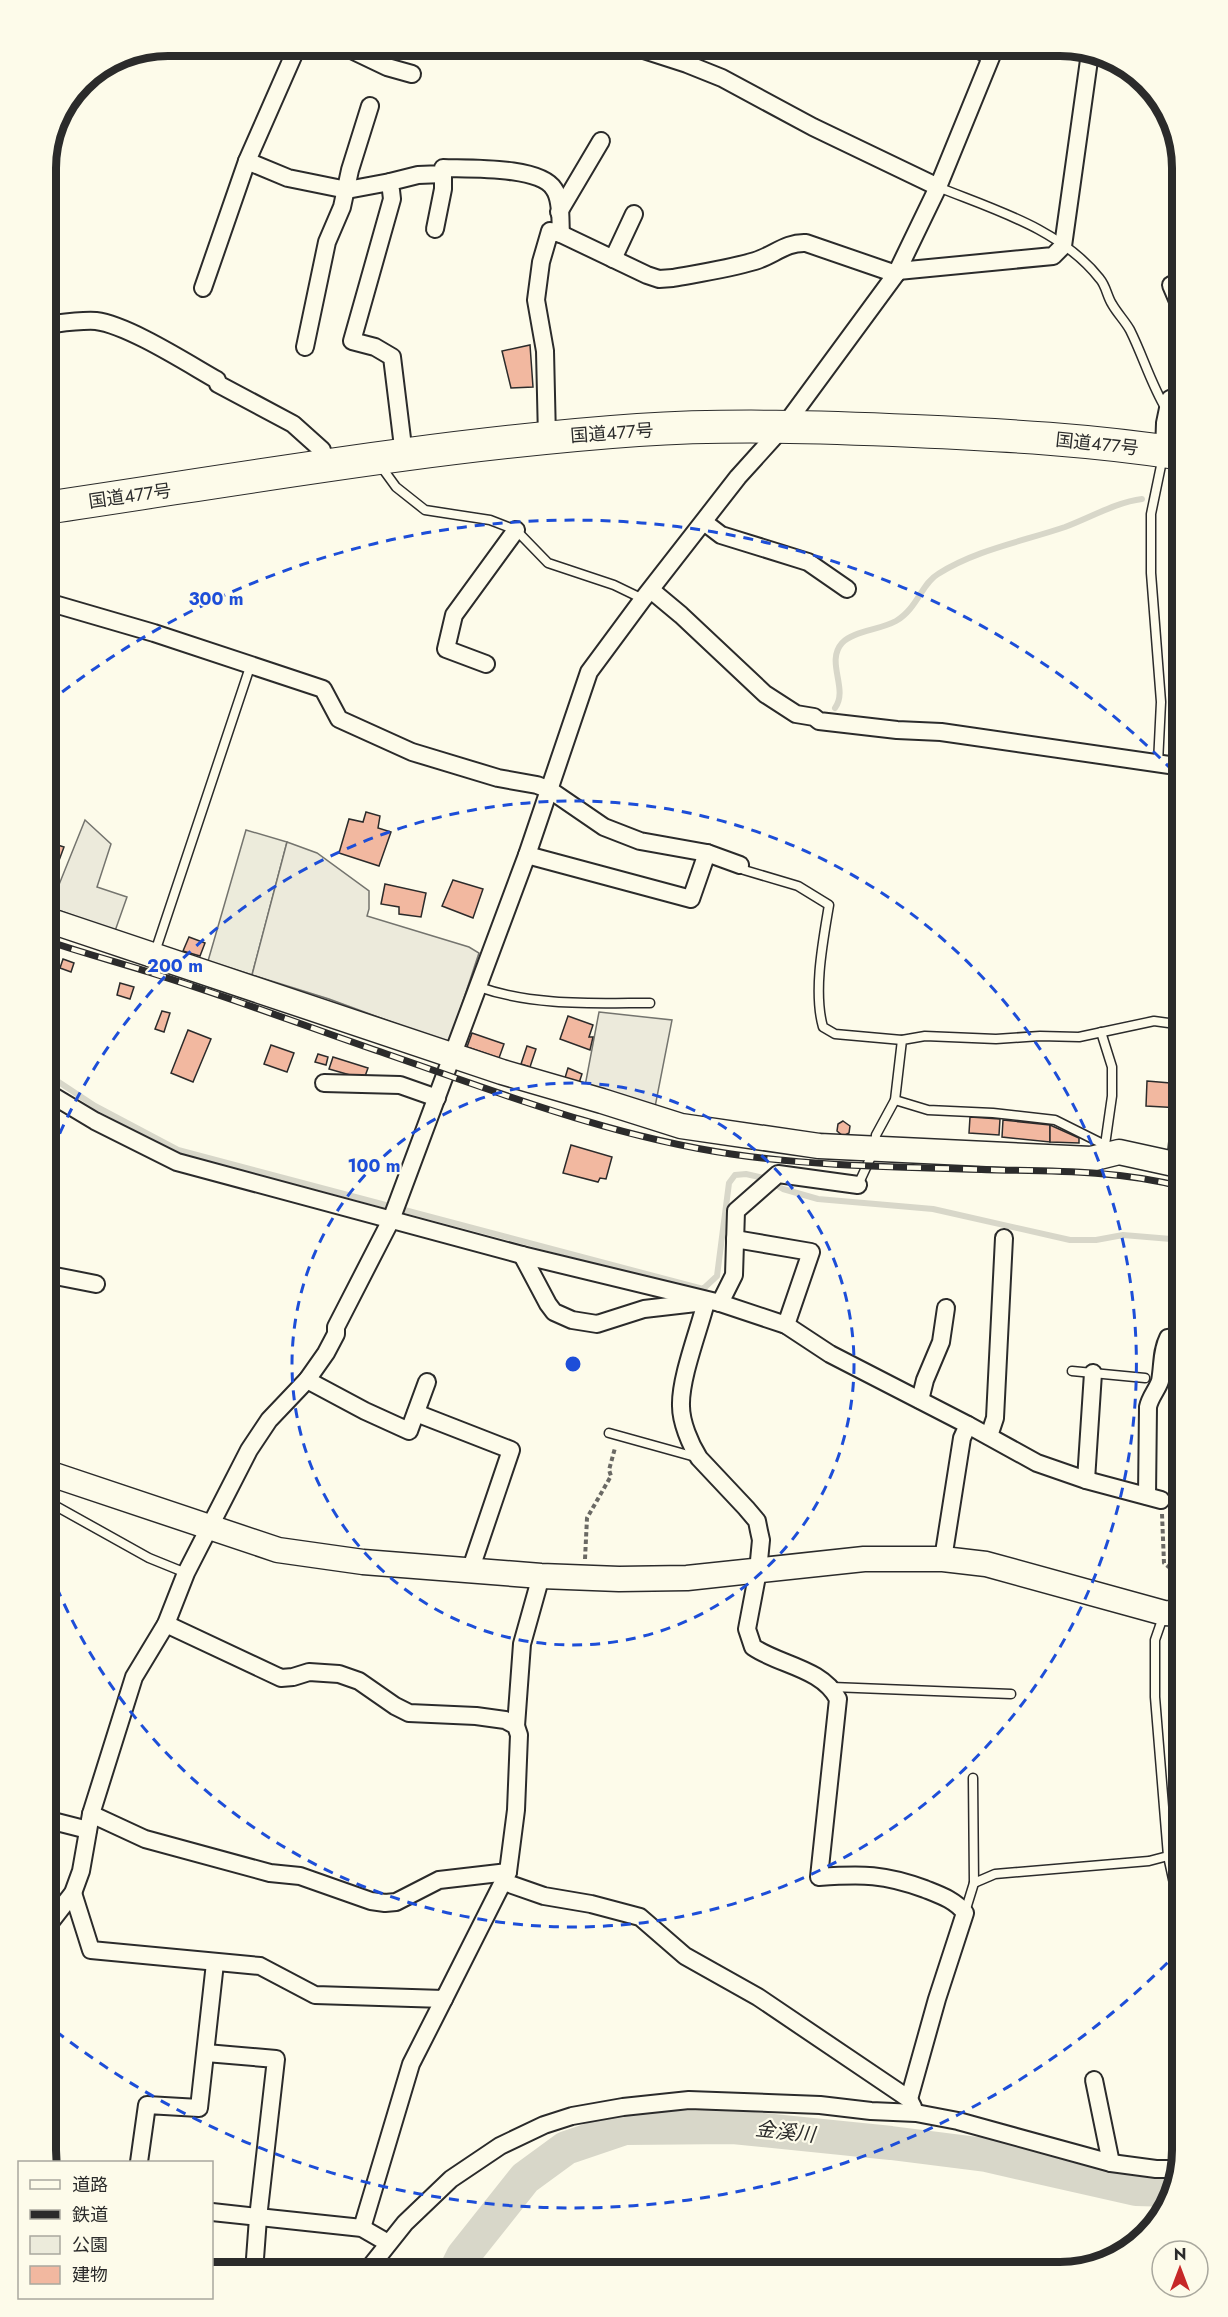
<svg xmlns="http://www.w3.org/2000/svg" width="1228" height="2317" viewBox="0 0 1228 2317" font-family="Jost,'Noto Sans JP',sans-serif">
	<rect width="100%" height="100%" fill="#fdfbea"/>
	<path fill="#ecebdb" stroke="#74746e" stroke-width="1.5" d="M246,830l41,12 -35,133 -44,-14z"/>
	<g fill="#eceadb" stroke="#74746e" stroke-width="1.5">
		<path d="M85,820l26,24 -14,43 30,10 -12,34 -65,-24z"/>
		<path d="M287,842l30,11 52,38v18l-2,7 102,31 10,6 -30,90 -120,-44 -77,-24z"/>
		<path d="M599,1012l73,8 -17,87 -70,-21z"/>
	</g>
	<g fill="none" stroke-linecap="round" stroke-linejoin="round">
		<g stroke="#d8d7c9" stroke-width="6">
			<path d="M1180,423l1,-7 2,-1"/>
			<path d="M835,708c14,-19 -10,-46 7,-65 11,-12 38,-13 54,-22 21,-12 26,-38 42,-47 37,-24 86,-33 127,-47 24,-9 52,-25 77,-28"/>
			<path d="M45,1073l50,33 83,44 525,139 14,-13 12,-93 6,-8 11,-1 18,4 19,11 35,10 115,10 137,31h26l27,-5 60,5"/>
		</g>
		<path stroke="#d8d7c9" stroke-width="34" d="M455,2272l8,-16 62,-78 41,-30 59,-20 108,-1 158,16 95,12 150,34 35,1"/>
	</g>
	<g fill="#f2b8a0" stroke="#2b2b2b" stroke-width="1.5">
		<path d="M530,345l3,42 -22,1 -9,-37z"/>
		<path d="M366,812l14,4 -2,12 13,4 -12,34 -40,-13 10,-34 14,3z"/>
		<path d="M45,841l19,6 -17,46 -2,-1z"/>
		<path d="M453,880l30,9 -10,29 -31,-12z"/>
		<path d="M385,884l41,9 -5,24 -22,-3v-7l-18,-3z"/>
		<path d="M189,937l16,6 -5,13 -17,-5z"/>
		<path d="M63,959l11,4 -3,9 -11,-4z"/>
		<path d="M120,983l14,4 -4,12 -13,-4z"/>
		<path d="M162,1011l8,2 -6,19 -9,-3z"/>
		<path d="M568,1016l25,9 -4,12h4l-3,13 -30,-11z"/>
		<path d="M188,1030l23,9 -18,43 -22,-9z"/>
		<path d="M472,1033l32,11 -5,14 -32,-11z"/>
		<path d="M271,1045l23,8 -7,19 -23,-8z"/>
		<path d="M527,1046l9,3 -6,18 -9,-3z"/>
		<path d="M318,1054l10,3 -2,8 -11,-3z"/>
		<path d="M333,1057l35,11 -4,11 -35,-10z"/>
		<path d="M568,1068l14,6 -4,12 -14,-5z"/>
		<path d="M1147,1081l35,3 -1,24 -35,-2z"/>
		<path d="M970,1117l30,2 -1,16 -30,-2z"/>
		<path d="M1003,1120l47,5v17l-48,-5z"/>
		<path d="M843,1121l7,5 -1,7 -6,3 -6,-5 1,-7z"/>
		<path d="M1050,1125l29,13v5l-29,-1z"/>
		<path d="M1170,1129l10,1 -2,20 -10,-1z"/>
		<path d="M571,1145l41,12 -6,22 -6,-1 -2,4 -35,-9z"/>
	</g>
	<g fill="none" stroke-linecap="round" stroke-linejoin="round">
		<defs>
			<g id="lane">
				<path d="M957,45l33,15"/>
				<path d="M938,187c57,23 123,42 162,92 6,7 7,17 12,25 5,9 13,17 18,26 13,26 21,54 36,79"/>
				<path d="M380,465l16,22 29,23 65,10 26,10 32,33 66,22 29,14"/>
				<path d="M1158,763l3,-61 -10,-129v-59l12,-58"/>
				<path d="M740,865l4,5 54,16 31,19c-6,36 -16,87 -6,122l12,7 67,6"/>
				<path d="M154,955l97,-291"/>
				<path d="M479,987c54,19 114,16 171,16"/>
				<path d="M1101,1032l11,35v29l-7,49"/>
				<path d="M895,1100l33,10 65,3 62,7 58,29"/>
				<path d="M858,1185l17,-37 1,-13 19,-35 7,-60 23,-4 71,3 44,-3 39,1 75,-16 29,4"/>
				<path d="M1072,1371l73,7"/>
				<path d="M609,1433l90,25"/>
				<path d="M45,1500l104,58 37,15"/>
				<path d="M1164,1614l-9,26v57l13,159 15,69"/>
				<path d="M832,1687l179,7"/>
				<path d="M974,1883l21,-9 154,-13 19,-5"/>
				<path d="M965,1912l9,-29 -1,-105"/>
			</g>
			<g id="street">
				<path d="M341,45l46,22 25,7"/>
				<path d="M628,45l59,19 35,14 91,49 125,60"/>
				<path d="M247,161l41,17 59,12 43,-8"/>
				<path d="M559,212l42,-71"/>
				<path d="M435,229l8,-40v-15"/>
				<path d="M561,234l86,41 12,4 14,-1c27,-5 55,-9 82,-17 19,-6 31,-19 51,-18l90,31"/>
				<path d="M613,259l21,-45"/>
				<path d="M898,271l155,-15 10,-10 27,-193"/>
				<path d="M1171,285l12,28"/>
				<path d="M203,288l44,-127 51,-116"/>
				<path d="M45,325c17,-2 34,-5 51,-4 32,4 91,42 121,59l1,4 75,40 29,26 3,17"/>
				<path d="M305,347l22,-105 15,-35 8,-37 20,-64"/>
				<path d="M1164,451l1,-28 5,-24 13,-6"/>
				<path d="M404,455l-12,-98 -17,-10 -23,-6 40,-142 -2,-17 28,-7 25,-1v-6c26,1 97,-2 111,21 8,11 6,32 7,45l-11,-3 -9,31 -5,38 9,51 2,87"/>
				<path d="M704,522l17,13 87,27 39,27"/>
				<path d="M651,590l30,25 84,79 31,20 18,3 5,4 78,9 44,2 242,35"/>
				<path d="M45,597l6,6 103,30 169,56 16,30 73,33 86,26 39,7 13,5 54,37 36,14 67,12 33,12"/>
				<path d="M486,664l-40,-15 8,-34 62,-85"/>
				<path d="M527,855l164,44 16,-46"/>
				<path d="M324,1083l76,2 37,13"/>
				<path d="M45,1091l50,30 82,41 345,93 198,48 66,22 44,29 138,71 69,38 49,17 75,20"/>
				<path d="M735,1239l76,13 -25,73"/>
				<path d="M522,1255l26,49 6,8 18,8 25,4 47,-15 52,-6"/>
				<path d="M45,1274l51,10"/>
				<path d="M706,1302c-7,28 -26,76 -25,104 0,16 9,38 18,52l47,50 11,13 2,10 2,9 -3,31 -11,58 6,18c26,18 69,21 85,52l-19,178c44,-3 65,-3 106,12 15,6 30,11 40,24l-28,86 -28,100"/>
				<path d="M720,1303l14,-28 2,-64 42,-37 80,11"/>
				<path d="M307,1380l58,31 44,20 18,-49"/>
				<path d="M920,1400l5,-20 16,-38 5,-34"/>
				<path d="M416,1413l95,37 -41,121"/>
				<path d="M989,1436l6,-18 9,-180"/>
				<path d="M1086,1480l7,-107"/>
				<path d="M1147,1496l1,-89c2,-10 9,-17 12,-26 3,-15 1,-29 8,-43l15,-2"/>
				<path d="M943,1559l19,-121 6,-13"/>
				<path d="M516,1726l6,-82 19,-68"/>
				<path d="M91,1814l54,25 125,34 30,3 71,25 14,2 11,-1 43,-22 69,-8"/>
				<path d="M45,1819l43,11"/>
				<path d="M504,1882l40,14 47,8 49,13 45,39 73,41 151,102 4,8"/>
				<path d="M73,1893l18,57 169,16 55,29 129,4 64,-127 8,-62 3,-75 -3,-9 -11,-6 -29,-4 -67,-3 -14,-7 -36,-25 -20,-7 -30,-2 -16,5 -12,1 -115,-54"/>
				<path d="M45,1929l28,-36 8,-22 10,-57 43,-137 32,-53 20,-51 63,-123 20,-30 38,-40 19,-27 10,-19v-7l55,-107 136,-365 62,-183 54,-73 95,-122 47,-52 111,-151 42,-87 58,-142"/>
				<path d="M206,2053l70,6 -18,159 -4,54"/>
				<path d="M1094,2080l17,83"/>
				<path d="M139,2162l8,-57 52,3 16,-145"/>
				<path d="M212,2212l150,16 26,15"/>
				<path d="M362,2228l49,-164 33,-65"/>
				<path d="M366,2272l39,-49 46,-44 49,-33 44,-21 28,-9 51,-9 66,-7 131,5 51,6 45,2 42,8 153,42 45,6h21"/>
			</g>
			<g id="secondary">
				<path d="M45,919l457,153 100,29 79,25 138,20 272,13 28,-7 64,14"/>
				<path d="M45,1472l233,78 85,12 178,14 78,3 68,-1 177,-19h79l43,5 178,49 19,1"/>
			</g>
			<path id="highway" d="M45,508c197,-29 394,-64 593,-78 92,-6 184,-3 276,1 90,4 180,9 269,23"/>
		</defs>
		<use href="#lane" stroke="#2b2b2b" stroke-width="11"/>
		<use href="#street" stroke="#2b2b2b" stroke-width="20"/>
		<use href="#secondary" stroke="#2b2b2b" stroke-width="27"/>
		<use href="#highway" stroke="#2b2b2b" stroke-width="34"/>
		<g stroke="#6a6964" stroke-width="4" stroke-dasharray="4.5 3" stroke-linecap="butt">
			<path d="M1162,1514l2,49 6,5"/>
			<path d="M585,1559l2,-41 24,-42 -2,-6 6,-22"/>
		</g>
		<use href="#lane" stroke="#fdfbea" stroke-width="8"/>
		<use href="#street" stroke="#fdfbea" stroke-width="16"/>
		<use href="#secondary" stroke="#fdfbea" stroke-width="24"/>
		<use href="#highway" stroke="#fdfbea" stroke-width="32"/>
		<defs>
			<path id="rail" d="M45,940c37,13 76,23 113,35 73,23 145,50 217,75 117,40 233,86 356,104 88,13 177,13 265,16 63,1 126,1 187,17"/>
		</defs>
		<use href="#rail" stroke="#2b2b2b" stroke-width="7"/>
		<use href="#rail" stroke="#fdfbea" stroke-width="4.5" stroke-dasharray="14" stroke-linecap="butt"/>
	</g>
	<g fill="none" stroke="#1d4ed8" stroke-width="3" stroke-dasharray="10 8">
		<circle cx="573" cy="1364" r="281"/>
		<path d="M46 1167A563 563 0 1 1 46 1561"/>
		<path d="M1180 1950A844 844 0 0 1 48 2025M48 703A844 844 0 0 1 1180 778"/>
	</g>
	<g text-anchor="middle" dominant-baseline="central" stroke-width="4.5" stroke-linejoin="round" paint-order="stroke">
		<g font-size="18" fill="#2b2b2b" stroke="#fdfbea">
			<text transform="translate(612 433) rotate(-4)">国道477号</text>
			<text transform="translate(1097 444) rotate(6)">国道477号</text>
			<text transform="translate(130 496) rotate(-8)">国道477号</text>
		</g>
		<g font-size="20" font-style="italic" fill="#2b2b2b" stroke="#fdfbea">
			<text transform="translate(785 2132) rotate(6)">金溪川</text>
		</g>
	</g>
	<path d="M0 0H1228V2317H0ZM168 56H1060A112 112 0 0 1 1172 168V2150A112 112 0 0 1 1060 2262H168A112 112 0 0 1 56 2150V168A112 112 0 0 1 168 56Z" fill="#fdfbea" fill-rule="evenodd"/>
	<path fill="none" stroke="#2b2b2b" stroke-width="8" d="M168 56H1060A112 112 0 0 1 1172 168V2150A112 112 0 0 1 1060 2262H168A112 112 0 0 1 56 2150V168A112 112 0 0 1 168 56Z"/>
	<circle cx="573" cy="1364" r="9" fill="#1d4ed8" stroke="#fdfbea" stroke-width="3"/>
	<g font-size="18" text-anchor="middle" font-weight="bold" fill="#1d4ed8" stroke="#fdfbea" stroke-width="4.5" stroke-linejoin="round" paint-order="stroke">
		<text x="216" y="605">300 m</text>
		<text x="175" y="972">200 m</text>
		<text x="374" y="1172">100 m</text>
	</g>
	<rect x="18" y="2161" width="195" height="138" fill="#fdfbea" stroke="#a9a89e" stroke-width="1.5"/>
	<rect x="30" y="2180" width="30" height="9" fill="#fdfbea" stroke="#a9a89e" stroke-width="1.5"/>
	<text x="72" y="2191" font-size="18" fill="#2b2b2b">道路</text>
	<rect x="30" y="2210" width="30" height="9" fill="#2b2b2b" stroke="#a9a89e" stroke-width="1.5"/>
	<text x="72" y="2221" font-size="18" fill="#2b2b2b">鉄道</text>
	<rect x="30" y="2236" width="30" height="18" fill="#ecebdb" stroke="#a9a89e" stroke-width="1.5"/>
	<text x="72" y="2251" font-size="18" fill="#2b2b2b">公園</text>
	<rect x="30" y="2266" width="30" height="18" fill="#f2b8a0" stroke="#a9a89e" stroke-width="1.5"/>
	<text x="72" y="2281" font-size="18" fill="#2b2b2b">建物</text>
	<g transform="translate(1180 2269)"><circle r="28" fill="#fdfbea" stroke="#a9a89e" stroke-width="1.5"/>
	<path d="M0-4.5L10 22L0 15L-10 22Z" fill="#c62828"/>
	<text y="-9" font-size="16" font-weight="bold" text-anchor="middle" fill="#2b2b2b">N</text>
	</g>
</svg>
